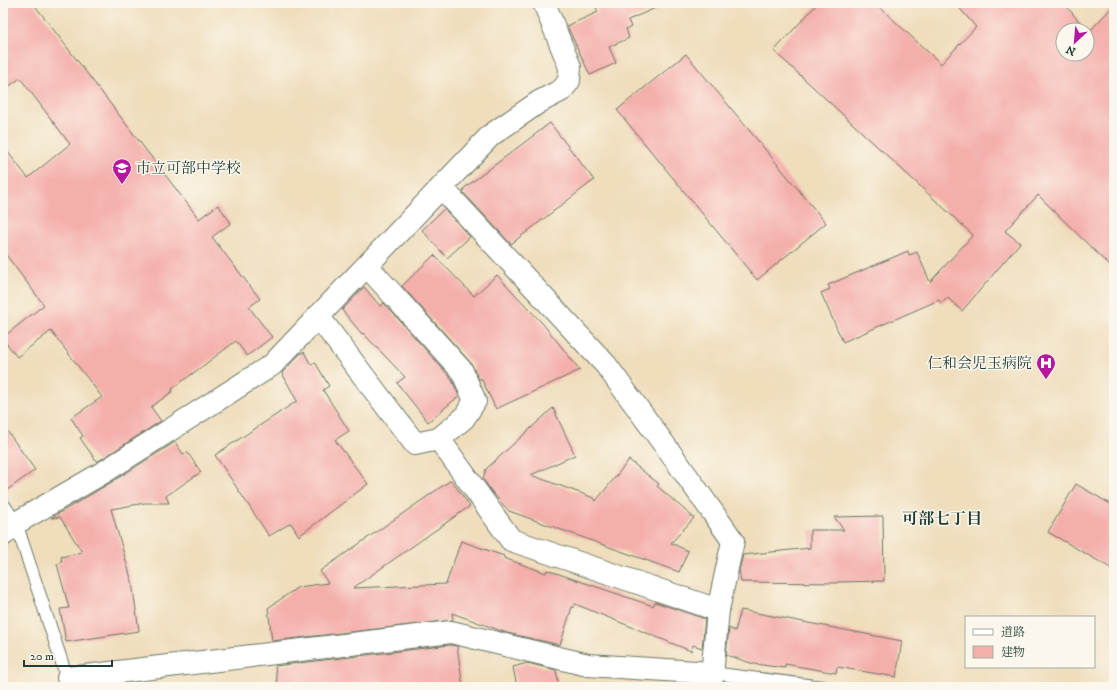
<svg xmlns="http://www.w3.org/2000/svg" width="1117" height="690" viewBox="0 0 1117 690" font-family="'IM FELL DW Pica','Noto Serif JP',serif">
	<rect width="100%" height="100%" fill="#fbf7ec"/>
	<filter id="ink" filterUnits="userSpaceOnUse"><feTurbulence type="fractalNoise" baseFrequency=".025" numOctaves="2"/><feDisplacementMap in="SourceGraphic" scale="8" xChannelSelector="R" yChannelSelector="G"/><feConvolveMatrix kernelMatrix="1 2 1 2 8 2 1 2 1" color-interpolation-filters="sRGB"/></filter>
	<filter id="wash" filterUnits="userSpaceOnUse"><feTurbulence type="fractalNoise" baseFrequency=".012" numOctaves="4" result="noise"/><feDisplacementMap in="SourceGraphic" scale="16" xChannelSelector="R" yChannelSelector="G"/><feGaussianBlur stdDeviation="0.9" result="paint"/><feColorMatrix in="noise" values="0 0 0 0 0 0 0 0 0 0 0 0 0 0 0 0 0 1.4 0 .05"/><feComposite in="paint" operator="in"/></filter>
	<g filter="url(#wash)">
		<rect width="100%" height="100%" fill="#efddbb"/>
		<g id="blocks">
			<g fill="#f4afab">
				<path d="M3,3h30l166,216 19,-14 13,18 -19,14 48,62 -11,8 23,30 -25,19 -11,-15 -64,48 1,2 -22,16 10,14 -64,41 -17,-24 3,-2 -12,-18 31,-21 -51,-66 -34,26 -14,-18v-2l41,-32 -41,-54v-105l25,32 42,-34 -50,-66 -17,13z"/>
				<path d="M594,3h73l-39,17 3,7 -5,2 3,9 -20,9 7,16 -26,12 -23,-49 31,-14z"/>
				<path d="M818,3h57l66,61 35,-37 -21,-24h109l22,27h-23v24h24v-23l1,2 26,-28v265l-76,-75 -33,36 15,12 -58,68 -14,-13 -7,5 -2,-3 -96,42 -22,-49 9,-4 -2,-4 80,-34 1,4 8,-3 13,30 43,-47 -199,-184z"/>
				<path d="M686,54l140,169 -69,57 -140,-170z"/>
				<path d="M550,123l44,57 -83,64 -48,-52 1,-1 -1,-2z"/>
				<path d="M444,209l26,28 -23,21 -25,-28z"/>
				<path d="M434,255l40,41 23,-21 46,49 37,46 -84,39 -15,-31 -2,2 -8,-17 -69,-77z"/>
				<path d="M364,287l16,19 4,-3 67,75 8,18 -31,26 -31,-39 8,-6 -42,-44 -1,1 -20,-24z"/>
				<path d="M304,352l7,13 4,-3 14,24 -6,4 26,41 -14,9 33,44 -69,52 -8,-13 -22,13 -54,-81 82,-54 -15,-28 18,-19z"/>
				<path d="M553,408l22,47 -44,20 63,23 2,3 33,-41 30,24 -2,2 37,32 -23,25 17,8 -9,21 -170,-61 -17,-19 -9,-13 3,-10z"/>
				<path d="M3,425l32,45 -32,23z"/>
				<path d="M175,442l8,12 4,-2 14,20 -35,24 3,7h-24l-34,6 21,73 7,49 -73,11 -6,-33 9,-1 -12,-44 5,-2 -1,-5 21,-5 -22,-35 -9,1 59,-35z"/>
				<path d="M451,480l19,26 -117,82 93,-4 15,-43 43,15v2l42,15 1,-3 106,36 2,-4 50,17 -3,29 -9,-3 -2,6 -116,-47 -1,3h-2l-12,38 -53,-12 -55,-20 1,7 -181,21 -4,-33 30,-21 30,-4 -8,-12z"/>
				<path d="M1076,484l38,22v64l-66,-38z"/>
				<path d="M883,516l1,65 -47,1v1l-96,-1 -2,-12 4,-15 67,-7v-18h34l-10,-13z"/>
				<path d="M741,610l161,31 -6,36 -59,-10 -1,6 -51,-9v4l-31,-4 -28,-9 3,-27 6,3z"/>
				<path d="M450,645l7,1 6,41h-185l-3,-21z"/>
				<path d="M527,663l29,7 3,17h-42l-4,-20z"/>
			</g>
		</g>
	</g>
	<g filter="url(#ink)">
		<use href="#blocks" fill-opacity="0" stroke="#687563" stroke-width="1"/>
		<g fill="none" stroke-linecap="round" stroke-linejoin="round">
			<defs>
				<g id="service">
					<path d="M3,504l13,19 53,161"/>
					<path d="M712,673l111,14"/>
				</g>
				<g id="minor">
					<path d="M442,188l164,177 71,97 56,79 -15,69 -7,77"/>
					<path d="M367,266l95,105 13,30 -11,17 -25,21"/>
					<path d="M318,316l97,128 24,-5 72,101 207,70"/>
					<path d="M3,535l13,-12 88,-51 168,-107 219,-230 48,-33 23,-12 7,-9 1,-14 -26,-64"/>
					<path d="M68,678l383,-46 137,33 124,8"/>
				</g>
			</defs>
			<use href="#service" stroke="#687563" stroke-width="14"/>
			<use href="#minor" stroke="#687563" stroke-width="24"/>
			<use href="#service" stroke="#fff" stroke-width="12"/>
			<use href="#minor" stroke="#fff" stroke-width="22"/>
		</g>
	</g>
	<defs>
		<symbol id="school-pin" viewBox="-11 -11 22 30"><path d="M0 17L-7.5 6A9.5 9.5 0 1 1 7.5 6Z" fill="#b5179e" stroke="#fbf7ec"/><path d="M0-5L7-2L0 1L-7-2ZM-4 1L0 2.5L4 1V4Q0 6-4 4Z" fill="#fff"/></symbol>
		<symbol id="hospital-pin" viewBox="-11 -11 22 30"><path d="M0 17L-7.5 6A9.5 9.5 0 1 1 7.5 6Z" fill="#b5179e" stroke="#fbf7ec"/><path d="M-5-5h3v3.5h4V-5h3V5h-3V1.5h-4V5h-3Z" fill="#fff"/></symbol>
	</defs>
	<g fill-rule="evenodd">
		<use href="#school-pin" x="111" y="157" width="22" height="30"/>
		<use href="#hospital-pin" x="1035" y="352" width="22" height="30"/>
	</g>
	<g text-anchor="middle" dominant-baseline="central" stroke-width="3" stroke-linejoin="round" paint-order="stroke">
		<g font-size="15" fill="#1f3d34" stroke="#fbf7ec" text-anchor="start">
			<text x="136" y="168">市立可部中学校</text>
			<text x="1032" y="363" text-anchor="end">仁和会児玉病院</text>
		</g>
		<g font-size="16" font-weight="bold" fill="#1f3d34" stroke="#fbf7ec">
			<text x="942" y="519">可部七丁目</text>
		</g>
	</g>
	<rect width="1117" height="690" fill="none" stroke="#fbf7ec" stroke-width="16"/>
	<rect x="965" y="616" width="130" height="52" fill="#fbf7ec" stroke="#a3ada2"/>
	<rect x="973" y="629" width="20" height="6" fill="#ffffff" stroke="#a3ada2"/>
	<text x="1001" y="636" font-size="12" fill="#1f3d34">道路</text>
	<rect x="973" y="646" width="20" height="12" fill="#f4afab" stroke="#a3ada2"/>
	<text x="1001" y="656" font-size="12" fill="#1f3d34">建物</text>
	<g transform="translate(1075 42) rotate(206)"><circle r="19" fill="#fbf7ec" stroke="#a3ada2"/>
	<path d="M0-3L7 15L0 10L-7 15Z" fill="#b5179e"/>
	<text y="-6" font-size="11" font-weight="bold" text-anchor="middle" fill="#1f3d34">N</text>
	</g>
	<path d="M24 660v6h88v-6" fill="none" stroke="#1f3d34" stroke-width="2"/>
	<text x="30" y="660" font-size="12" fill="#1f3d34" stroke="#fbf7ec" stroke-width="3" paint-order="stroke">20 m</text>
</svg>
